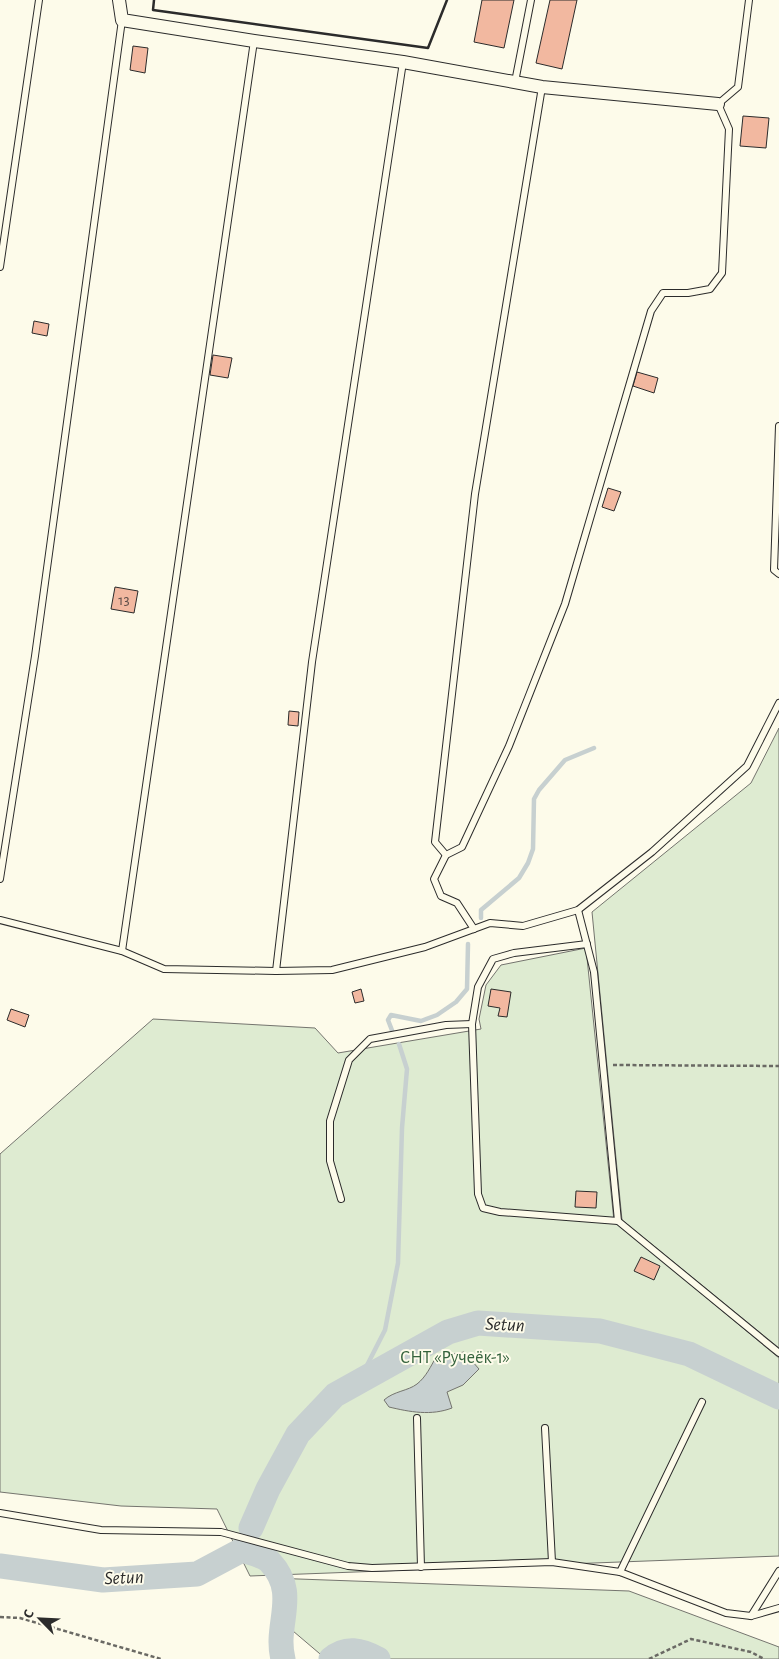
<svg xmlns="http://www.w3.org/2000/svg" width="779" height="1659" viewBox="0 0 779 1659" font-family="'Alegreya Sans',sans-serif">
	<rect width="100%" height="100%" fill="#fdfbea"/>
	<g fill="#deebd1" stroke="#74746e">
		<path d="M779,728v620l-157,-128 -30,-308 159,-129z"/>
		<path d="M586,948l28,273 165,137v198l-529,20 -33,-67 -96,-3 -121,-14v-338l153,-135 162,9 23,25 143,-24 -2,-10 7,-34 15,-20z"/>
		<path d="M271,1578l358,13 150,56v12h-453l-33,-28z"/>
	</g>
	<path fill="#c7d0d0" stroke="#74746e" d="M464,1352l15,17 -16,16 -16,7 5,16c-21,8 -42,4 -63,-1l-5,-7c10,-9 24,-9 33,-16 9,-7 14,-18 19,-27z"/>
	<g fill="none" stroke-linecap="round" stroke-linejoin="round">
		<g stroke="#c7d0d0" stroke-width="4.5">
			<path d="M481,918v-8l38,-32 9,-15 5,-14 1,-50 5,-9 26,-30 29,-12"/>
			<path d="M393,1033l-5,-13 3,-5 30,6 16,-6 19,-13 11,-13 1,-45"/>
			<path d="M359,1381l26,-51 13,-67 4,-135 5,-59 -8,-25"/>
		</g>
		<g stroke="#c7d0d0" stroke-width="25">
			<path d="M251,1528l17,-39 30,-55 37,-39 113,-63 30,-9 122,8 89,23 90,43"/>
			<path d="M0,1566l103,14 94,-6 45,-24c8,3 23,6 28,12 30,32 4,62 13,97"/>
			<path d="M331,1659c15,-13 30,-9 47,0"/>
		</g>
	</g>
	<g fill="#f2b8a0" stroke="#2b2b2b">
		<path d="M482,0h32l-10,48 -30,-6z"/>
		<path d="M550,0h27l-15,69 -26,-6z"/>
		<path d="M133,46l15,2 -3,25 -15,-3z"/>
		<path d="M743,116l26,2 -3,30 -26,-2z"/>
		<path d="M34,321l15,3 -2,12 -15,-3z"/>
		<path d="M213,355l19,3 -4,20 -18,-3z"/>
		<path d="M637,372l21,6 -4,15 -21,-7z"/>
		<path d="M608,488l13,4 -7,19 -12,-4z"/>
		<path d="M115,587l23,4 -4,22 -23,-4z"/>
		<path d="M289,711l10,1 -1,14 -10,-1z"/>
		<path d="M361,989l3,12 -9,2 -3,-11z"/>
		<path d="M491,989l20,3 -4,25 -9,-1 2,-8 -12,-2z"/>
		<path d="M11,1009l18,6 -4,12 -18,-7z"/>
		<path d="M576,1191l21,1 -1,16 -21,-1z"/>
		<path d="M641,1257l19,9 -6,14 -20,-9z"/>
	</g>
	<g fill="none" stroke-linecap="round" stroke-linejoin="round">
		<defs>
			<g id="service">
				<path d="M515,82l16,-82"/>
				<path d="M542,87l-67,407 -40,348 11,13 16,-8 47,-101 56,-142 86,-293 12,-18h25l22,-4 12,-16 7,-144 -11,-25 20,-17 11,-87"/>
				<path d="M0,267l39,-267"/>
				<path d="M779,426l-5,144 5,4"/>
				<path d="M446,855l-12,24 7,17 16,7 17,26"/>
				<path d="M0,879l35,-223 87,-636"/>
				<path d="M578,910l16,62 24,249 161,132"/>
				<path d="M0,920l122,31 42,18 112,2 56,-1 93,-23 65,-24 33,3 55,-16 74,-58 95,-86 32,-63"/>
				<path d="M587,944l-73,9 -21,6 -15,28 -6,37 6,170 5,14 17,4 118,9"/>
				<path d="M122,951l132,-910"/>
				<path d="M276,971l36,-309 91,-600"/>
				<path d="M341,1199l-11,-38v-40l19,-61 21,-21 76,-14 26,-1"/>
				<path d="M417,1418l4,149"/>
				<path d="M545,1428l7,134"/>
				<path d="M0,1513l101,17 120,2 127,34 24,2 180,-6 68,10 106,41 25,3 28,-8"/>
				<path d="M620,1572l82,-170"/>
				<path d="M751,1616l28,-45"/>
			</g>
			<path id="minor" d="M119,0l3,20 132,21 149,21 139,25 176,17"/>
		</defs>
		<use href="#service" stroke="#2b2b2b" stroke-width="8"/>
		<use href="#minor" stroke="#2b2b2b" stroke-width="14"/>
		<g stroke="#6a6964" stroke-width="2.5" stroke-dasharray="4 2.5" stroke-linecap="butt">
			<path d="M613,1065l166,1"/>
			<path d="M0,1617l20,1 141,41"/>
			<path d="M649,1659l42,-20 60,13 13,7"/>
		</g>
		<use href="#service" stroke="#fdfbea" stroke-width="6"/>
		<use href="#minor" stroke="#fdfbea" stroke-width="12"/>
		<path stroke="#2b2b2b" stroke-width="2.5" d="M154,0l-1,10 275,38 19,-48"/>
	</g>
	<g text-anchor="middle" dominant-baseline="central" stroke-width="4" stroke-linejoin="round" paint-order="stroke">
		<g font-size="15" fill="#5d4e48">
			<text x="124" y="600">13</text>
		</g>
		<g font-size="18" fill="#34623c" stroke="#fdfbea">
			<text x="455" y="1358">СНТ «Ручеёк-1»</text>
		</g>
		<g font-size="19" font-style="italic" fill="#2b2b2b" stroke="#fdfbea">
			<text transform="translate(505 1325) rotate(3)">Setun</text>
			<text transform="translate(124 1578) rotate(-2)">Setun</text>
		</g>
	</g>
	<g transform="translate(40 1619) rotate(294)" stroke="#fdfbea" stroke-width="4" paint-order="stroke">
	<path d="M0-4L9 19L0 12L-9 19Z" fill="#2b2b2b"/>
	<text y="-8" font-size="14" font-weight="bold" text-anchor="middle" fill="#2b2b2b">С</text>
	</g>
</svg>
